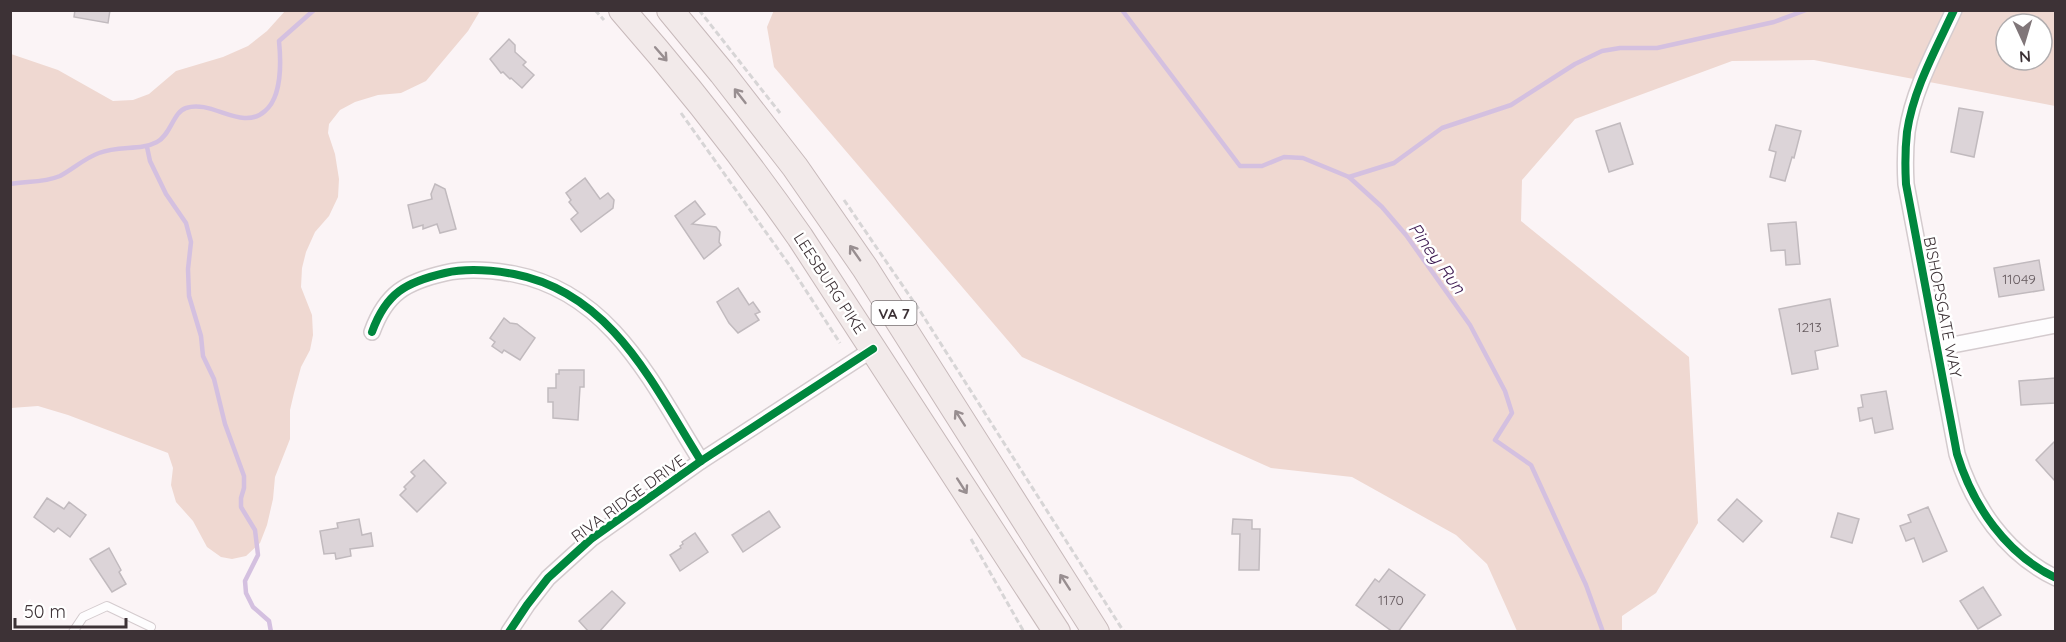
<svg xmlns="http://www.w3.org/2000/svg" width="2066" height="642" viewBox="0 0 2066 642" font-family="Quicksand,sans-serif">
	<rect width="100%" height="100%" fill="#fbf4f6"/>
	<g fill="#efd8d1" fill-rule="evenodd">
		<path d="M774,10l1281,1v95l-241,-46 -82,1 -157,58 -53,61 -1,41 168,136 9,166 -42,70 -34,23v15h-105l-30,-67 -31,-29 -104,-58 -81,-9 -249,-111 -248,-290 -7,-40zM2006,24h36v36h-36z"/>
		<path d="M285,11h195l-12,20 -42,50 -25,12 -23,2 -23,7 -15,8 -11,14 -1,9 7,21 4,25 -1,18 -9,19 -14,16 -9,20 -4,16 -1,19 11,28 1,20 -3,15 -9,17 -7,26 -4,17v29l-15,38 -2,22 -6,26 -7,18 -14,13 -14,3 -11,-2 -14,-10 -14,-26 -17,-19 -5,-17 2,-17 -5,-15 -100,-38 -30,-9 -27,2v-354l47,16 55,31 20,-1 16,-6 27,-23 47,-14 25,-11 19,-15z"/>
	</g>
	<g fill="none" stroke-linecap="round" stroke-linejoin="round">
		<g stroke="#d4c0e0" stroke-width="4.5">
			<path d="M1122,10l118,156h22l22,-9 19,1 46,19 33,30 24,28 64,90 35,66 7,22 -17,27 36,25 55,120 17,47"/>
			<path d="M147,147l3,14 16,33 20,29 5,19 -3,27 1,27 12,40 2,20 11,23 11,45 19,52v12l-3,10v9l14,23 3,25 -13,26 1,12 7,14 16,14 2,11"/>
			<path d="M1349,177l45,-14 48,-35 69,-23 64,-41 27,-13 18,-3h37l117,-26 32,-12"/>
			<path d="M10,184c17,-3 33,-1 50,-8 13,-7 25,-18 39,-23 20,-8 41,-2 58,-11 14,-7 16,-30 29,-34 26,-9 56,24 79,3 17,-14 16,-50 14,-70l35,-31"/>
		</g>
	</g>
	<g fill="#dcd4d8" stroke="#c1babe" stroke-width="1.5">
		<path d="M75,10h35l-2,13 -34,-6z"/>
		<path d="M509,39l6,6v7l11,10 -3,3 11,10 -12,13 -11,-10 -1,1 -7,-7 -2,1 -11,-14z"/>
		<path d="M1959,108l24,4 -9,45 -23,-5z"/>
		<path d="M1620,123l13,41 -24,8 -13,-41z"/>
		<path d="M1776,125l25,6 -7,27 -2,-1 -7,24 -15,-4 6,-25 -7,-2z"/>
		<path d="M585,178l15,21 8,-6 6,7 -1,8 -32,24 -10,-13 7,-6 -9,-11 2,-2 -5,-7z"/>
		<path d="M435,184l10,5 11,40 -16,4 -3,-9 -14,5v-4l-10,3 -5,-23 24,-6 -1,-5z"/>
		<path d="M695,201l10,13 -13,10 24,3 4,5 -1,10 2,3 -17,14 -29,-43z"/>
		<path d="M1796,222l4,42 -14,1 -1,-15 -14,1 -3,-27z"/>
		<path d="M2039,260l5,30 -45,7 -5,-29z"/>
		<path d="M738,288l11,17 4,-3 7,10 -5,2 4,6 -21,13 -9,-10 -12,-21z"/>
		<path d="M1830,299l8,47 -23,5 3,18 -26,5 -13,-65z"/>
		<path d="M504,318l6,5 7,1 18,14 -15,22 -16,-10 -2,3 -10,-7 3,-4 -5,-4z"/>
		<path d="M559,370h25v17h-4l-2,33 -25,-2v-16h-5v-14h8v-14h3z"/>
		<path d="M2055,378v25l-34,2 -2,-24z"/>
		<path d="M1886,391l7,38 -18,4 -3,-15 -12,3 -2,-13 5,-1 -2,-12z"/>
		<path d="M2055,441v40l-19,-21z"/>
		<path d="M424,460l22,23 -29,29 -17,-17 6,-6 -2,-2 11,-11 -4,-4z"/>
		<path d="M47,498l17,11 5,-7 17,13 -16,22 -12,-9 -4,4 -20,-15z"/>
		<path d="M1737,499l25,22 -19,21 -25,-22z"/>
		<path d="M1928,507l19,44 -24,11 -9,-24 -8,3 -6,-15 11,-4 -3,-7z"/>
		<path d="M769,511l11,16 -37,25 -11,-17z"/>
		<path d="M1838,513l21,6 -7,24 -21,-6z"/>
		<path d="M359,519l3,16 9,-2 2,13 -23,3 1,7 -15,3 -1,-6 -11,1 -4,-23 18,-3 -1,-5z"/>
		<path d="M1233,519l19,1v9h8l-1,41h-20l1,-36h-8z"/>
		<path d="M695,533l13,19 -28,19 -10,-16 11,-7 -1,-2 3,-2 -1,-2z"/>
		<path d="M109,548l12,22 -2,2 7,12 -14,8 -22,-33z"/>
		<path d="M1389,569l36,26 -27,37h-5l-37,-27 19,-26 4,3z"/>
		<path d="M1983,587l18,28 -23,14 -18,-28z"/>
		<path d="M612,591l13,12 -26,29h-10l-10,-11z"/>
	</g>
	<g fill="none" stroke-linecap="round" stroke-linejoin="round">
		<defs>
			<path id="service" d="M73,632l10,-15 24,-11 44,21"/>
			<g id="minor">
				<path d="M1954,10c-18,39 -41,80 -47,122 -2,18 -2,34 -1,52l51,270c16,52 49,100 99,124"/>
				<path d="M372,332c14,-39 34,-50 73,-59 22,-5 46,-3 69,1 98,19 139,111 187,187"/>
				<path d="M1937,348l119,-23"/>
				<path d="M509,632l18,-27 21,-27 43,-39 110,-78 172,-112"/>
			</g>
			<g id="trunk">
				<path d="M622,10c64,73 123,148 178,227l257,395"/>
				<path d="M670,10l52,63 73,94 70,101 231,364"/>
			</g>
		</defs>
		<use href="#service" stroke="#d4cbce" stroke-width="10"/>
		<use href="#minor" stroke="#d4cbce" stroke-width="18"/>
		<use href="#trunk" stroke="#c7b9ba" stroke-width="28"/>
		<g stroke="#d7d5d6" stroke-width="3" stroke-dasharray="6 3" stroke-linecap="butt">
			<path d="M595,10l9,10"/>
			<path d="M699,10l81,103"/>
			<path d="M681,113l109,153 50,77"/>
			<path d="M844,200l76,111 204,321"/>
			<path d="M971,539l53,93"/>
		</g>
		<use href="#service" stroke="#fefdfe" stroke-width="8"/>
		<use href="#minor" stroke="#fefdfe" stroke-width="15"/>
		<use href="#trunk" stroke="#f2eaea" stroke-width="26"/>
		<defs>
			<g id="cycleway">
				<path d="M1954,10c-18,39 -41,80 -47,122 -2,18 -2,34 -1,52l51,270c16,52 49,100 99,124"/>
				<path d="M372,332c14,-39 34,-50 73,-59 22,-5 46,-3 69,1 98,19 139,111 187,187"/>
				<path d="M509,632l18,-27 21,-27 43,-39 110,-78 172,-112"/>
			</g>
		</defs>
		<use href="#cycleway" stroke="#fff" stroke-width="11"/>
		<use href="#cycleway" stroke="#00873e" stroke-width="8"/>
	</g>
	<defs><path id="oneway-shaft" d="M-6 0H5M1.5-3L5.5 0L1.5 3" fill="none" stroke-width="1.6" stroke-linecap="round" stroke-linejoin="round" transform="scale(1.5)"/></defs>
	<g stroke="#988e90">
		<use href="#oneway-shaft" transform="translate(661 54) rotate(49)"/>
		<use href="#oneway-shaft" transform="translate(740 96) rotate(-128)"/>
		<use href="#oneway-shaft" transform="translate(855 253) rotate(-125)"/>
		<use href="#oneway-shaft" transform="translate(960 418) rotate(-123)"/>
		<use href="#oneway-shaft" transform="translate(962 486) rotate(57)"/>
		<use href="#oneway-shaft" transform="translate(1065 582) rotate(-123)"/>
	</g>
	<g text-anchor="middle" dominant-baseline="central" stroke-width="5" stroke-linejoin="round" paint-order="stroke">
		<g font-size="14" fill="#655a5e">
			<text x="2019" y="279">11049</text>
			<text x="1809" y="327">1213</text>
			<text x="1391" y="600">1170</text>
		</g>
		<rect fill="#fff" stroke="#777072" stroke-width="1.5" x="871.5" y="301" width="45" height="24" rx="4.5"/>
		<g font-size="15" font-weight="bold" fill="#3d3236">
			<text x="894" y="313">VA 7</text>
		</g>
		<g font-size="16" fill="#3d3236" stroke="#fff">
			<text transform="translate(830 283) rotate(57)">LEESBURG PIKE</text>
			<text transform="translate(1943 307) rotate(79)">BISHOPSGATE WAY</text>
			<text transform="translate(628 498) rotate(-36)">RIVA RIDGE DRIVE</text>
		</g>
		<g font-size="18" font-style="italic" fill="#39154d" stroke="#fff">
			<text transform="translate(1437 258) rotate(54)">Piney Run</text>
		</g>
	</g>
	<rect width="2066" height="642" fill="none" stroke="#3d3236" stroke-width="24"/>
	<g transform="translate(2024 42) rotate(176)"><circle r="28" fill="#ffffff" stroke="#b1adaf" stroke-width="1.5"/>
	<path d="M0-4.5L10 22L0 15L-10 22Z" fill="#807679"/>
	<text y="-9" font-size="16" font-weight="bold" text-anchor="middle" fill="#3d3236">N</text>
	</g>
	<path d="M15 618v9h111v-9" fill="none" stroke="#3d3236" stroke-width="3"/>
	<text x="24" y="618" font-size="18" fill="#3d3236" stroke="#ffffff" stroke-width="4.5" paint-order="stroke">50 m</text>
</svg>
